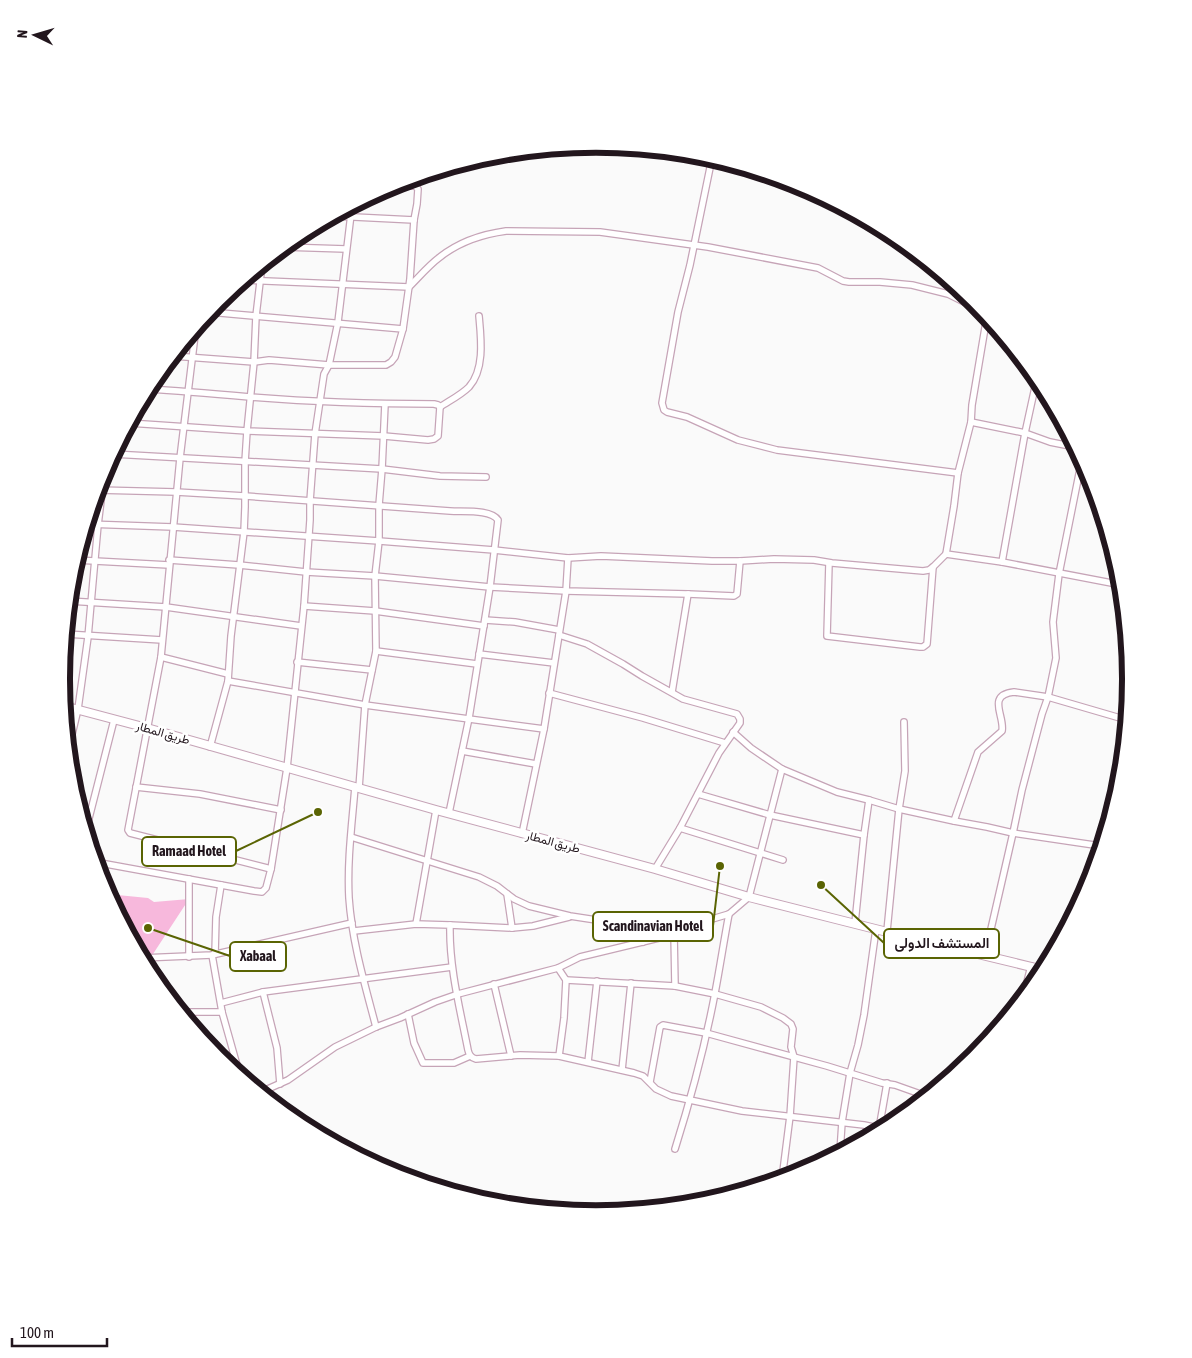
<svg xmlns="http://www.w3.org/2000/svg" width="1192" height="1358" viewBox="0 0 1192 1358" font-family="'Asap Condensed',Vazirmatn,sans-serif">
	<rect width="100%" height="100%" fill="#fafafa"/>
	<path fill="#f7b8dc" d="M107,894l41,4 6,4 35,-3 -36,55h-14z"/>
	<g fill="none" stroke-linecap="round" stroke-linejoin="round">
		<defs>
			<g id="minor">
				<path d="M712,158l-22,107 -12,47 -16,91 2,7 3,2 20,5 51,23 39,10 181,23"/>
				<path d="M334,216l80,4"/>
				<path d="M283,247l63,2"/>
				<path d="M243,280l166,7c10,-10 20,-22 31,-30 19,-15 44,-23 66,-26l94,1 108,15 110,21 25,13 6,1h31l32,3 36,9 16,8 13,3"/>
				<path d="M209,312l194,17"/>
				<path d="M196,327l-16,131 -19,199 -33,173 2,3 141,36"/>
				<path d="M173,356l81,6 15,-2 60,5h57l5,-3 4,-5 8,-28 7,-50 4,-59 3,-16 1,-15 -3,-3 -22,-1"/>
				<path d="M148,389c34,2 68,5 102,8 61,5 122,7 184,7l4,1 2,2"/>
				<path d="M440,407c9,-6 21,-12 29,-20 16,-18 12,-49 10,-71"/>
				<path d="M971,422l54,11 25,9 25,5"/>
				<path d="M129,423l118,8 137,5 44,4 6,-1 4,-3 2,-29"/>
				<path d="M113,454l269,15 58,7 46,1"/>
				<path d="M97,490l79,2 69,4 205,15c13,1 41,-2 48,9l-8,67 -21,131 -20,95"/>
				<path d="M87,524l86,3 206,14 115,9 74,8 33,-2 111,5h28l34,-2 40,1 18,3 91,8 6,-1 4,-3 13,-13 8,-48 4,-33 13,-51 1,-17 15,-89"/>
				<path d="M946,554l56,8 120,23"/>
				<path d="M76,560l93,5"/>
				<path d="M169,560l70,5 67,7 69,4 115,11 76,4 122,3 46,2 3,-2 3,-33"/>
				<path d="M1002,562l23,-129 12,-55"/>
				<path d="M829,563l-2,73 93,11h3l4,-3 6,-77"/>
				<path d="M69,601l97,6 135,19"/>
				<path d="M304,606l71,5 109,15"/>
				<path d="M485,620l30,2 44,8"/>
				<path d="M66,634l96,6"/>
				<path d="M559,635l28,9 36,20 19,12 41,23 54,15 3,5v4l-21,30 -39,75 -25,41"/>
				<path d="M376,651l101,13"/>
				<path d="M479,654l75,9"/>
				<path d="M161,657l67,17"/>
				<path d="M297,662l75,8"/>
				<path d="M228,681l137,24 179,24"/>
				<path d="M672,692l16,-98"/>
				<path d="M549,693l94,25 82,25"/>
				<path d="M733,732l18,16 31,21 55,23 32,8 30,9 55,12 33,6 26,6 88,13"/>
				<path d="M210,747l18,-66 3,-45 13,-104 1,-25v-45l2,-31 7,-69 2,-46 6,-51"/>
				<path d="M68,751l10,-42 10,-72 10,-112 7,-57"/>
				<path d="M462,751l74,13"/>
				<path d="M136,787l64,7 81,16"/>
				<path d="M355,787c-3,37 -8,74 -6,111 3,44 16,87 27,129"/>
				<path d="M359,788l6,-83 11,-54 -1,-75 4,-35v-36l3,-36 3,-65"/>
				<path d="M698,794l72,21 94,20"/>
				<path d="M954,821l24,-69 24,-21c3,-15 -16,-36 12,-39l34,5 79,23"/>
				<path d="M680,828l103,32"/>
				<path d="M86,830l28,-110"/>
				<path d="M522,834l22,-105 22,-138 2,-33"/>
				<path d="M351,837l128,40 18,9 17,13 15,7 41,10 46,7 27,19"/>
				<path d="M95,862l159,29 8,1 4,-4 5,-19 16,-101 17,-162 6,-86v-19l5,-67 9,-60 5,-9 9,-43 14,-116"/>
				<path d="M507,894l5,34"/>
				<path d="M855,923l9,-88 5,-35"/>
				<path d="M416,924l20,-114"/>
				<path d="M450,925l62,3 21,-2 36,-9"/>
				<path d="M354,931l62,-7 34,1c-1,42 10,84 18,125 1,5 3,8 8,9l44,-4 39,1 75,17 9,3 13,13 15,7 71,15 122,14 19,4"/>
				<path d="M887,931l12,-122 6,-38 -1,-49"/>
				<path d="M674,933l1,53"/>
				<path d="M215,954l1,-37 5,-32"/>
				<path d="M212,955l10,57 18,64"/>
				<path d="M985,955l28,-122 9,-43 20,-76 6,-17 8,-39 -3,-36 6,-48 23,-115"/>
				<path d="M189,957v-78"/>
				<path d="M142,958l70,-3 140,-32"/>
				<path d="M558,968l8,12 -2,38 -5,38"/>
				<path d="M566,980l109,6 40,8 46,13 22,11 8,6 2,5 -2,18 3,10 -4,59 -8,63"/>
				<path d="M494,984l17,72"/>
				<path d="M263,992l14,56 3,36"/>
				<path d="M1023,998l8,-32"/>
				<path d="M221,1003l42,-11 189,-25"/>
				<path d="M181,1012h41"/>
				<path d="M408,1014l6,29 9,20h31l16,-7"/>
				<path d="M588,1062l9,-81"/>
				<path d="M227,1065h10"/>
				<path d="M622,1070l9,-87"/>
				<path d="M650,1082l10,-55 3,-2 43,8 121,33 55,17 13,2 31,11"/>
				<path d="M261,1092l27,-12 47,-33 41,-20 24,-9 35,-16 23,-8 100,-26 22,-11 83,-20 39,-15 27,-8 20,-17 33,-128"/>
				<path d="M879,1129l8,-46"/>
				<path d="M675,1149c16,-51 30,-103 40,-156 5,-26 9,-53 14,-79"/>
				<path d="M840,1152l2,-30 8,-49 8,-28 6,-30 12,-86"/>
			</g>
			<path id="secondary" d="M64,706l83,22 289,82 219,59 94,28 154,39 141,34"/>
		</defs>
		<use href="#minor" stroke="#c6a4b7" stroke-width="8"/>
		<use href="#secondary" stroke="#c6a4b7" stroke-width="10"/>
		<use href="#minor" stroke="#fff" stroke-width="5.5"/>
		<use href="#secondary" stroke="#fff" stroke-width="8"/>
	</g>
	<g text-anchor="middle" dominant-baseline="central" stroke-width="5" stroke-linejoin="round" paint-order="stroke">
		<g font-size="12" fill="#22161d" stroke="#fff">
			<text transform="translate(163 733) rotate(16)">طريق المطار</text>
			<text transform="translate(553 842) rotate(15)">طريق المطار</text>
		</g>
	</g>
	<path d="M0 0H1192V1358H0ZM70 679a526 526 0 1 1 1052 0a526 526 0 1 1-1052 0Z" fill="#fff" fill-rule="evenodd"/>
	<path fill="none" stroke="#22161d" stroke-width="6" d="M70 679a526 526 0 1 1 1052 0a526 526 0 1 1-1052 0Z"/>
	<path fill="none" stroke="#5a6403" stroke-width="2" d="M318 812L236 851M720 866L713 926M821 885L884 943M148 928L230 956"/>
	<g fill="#5a6403" stroke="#fff" stroke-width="2">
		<circle cx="318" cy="812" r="5"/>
		<circle cx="720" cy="866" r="5"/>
		<circle cx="821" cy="885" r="5"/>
		<circle cx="148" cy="928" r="5"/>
	</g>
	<g fill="#fff" stroke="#5a6403" stroke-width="2">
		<rect x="142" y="837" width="94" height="29" rx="5"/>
		<rect x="593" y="912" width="120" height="29" rx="5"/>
		<rect x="884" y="929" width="115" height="29" rx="5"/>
		<rect x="230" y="942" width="56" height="29" rx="5"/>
	</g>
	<g font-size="14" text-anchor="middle" font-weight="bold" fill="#22161d">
		<text x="189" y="856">Ramaad Hotel</text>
		<text x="653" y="931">Scandinavian Hotel</text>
		<text x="942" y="948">المستشف الدولى</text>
		<text x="258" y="961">Xabaal</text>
	</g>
	<g transform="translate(35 35) rotate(275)" stroke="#ffffff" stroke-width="4" paint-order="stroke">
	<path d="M0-4L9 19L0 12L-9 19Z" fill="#22161d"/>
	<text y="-8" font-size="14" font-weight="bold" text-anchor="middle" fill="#22161d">N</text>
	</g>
	<path d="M12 1338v8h95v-8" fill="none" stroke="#22161d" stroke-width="2.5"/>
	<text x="20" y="1338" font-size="15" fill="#22161d" stroke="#ffffff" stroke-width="4" paint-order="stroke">100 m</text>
</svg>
